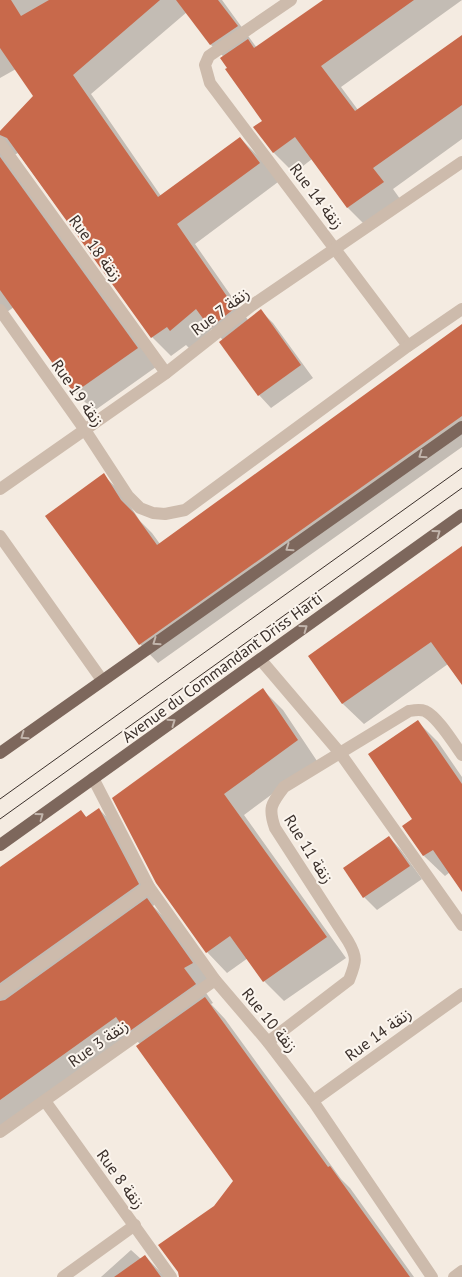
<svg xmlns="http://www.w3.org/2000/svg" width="462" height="1277" viewBox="0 0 462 1277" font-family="'PT Sans','Noto Sans Arabic',sans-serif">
	<rect width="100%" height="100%" fill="#f4ebe1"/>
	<g fill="#0003">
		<path d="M0,0h222l35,48 68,-48h137l-121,87 17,23 104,-74v103l-69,50 10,14 -35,25 -20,-20 -36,-49 -18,14 -20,-20 -19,-26 9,-6 -35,-53 -5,-11 -13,-12 -24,-33 -96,82 70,102 79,-58 19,19 19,25 -83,62 53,76 13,-9 12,12 40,55 -42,30 -12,-13 -38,-53 2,-2 -11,-11 -22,20 -4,-4 -15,11 -19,-19 -134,-184 -4,2 142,212 -62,44 -19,-19 -61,-85 -14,10v-184l35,-36 -19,-28 -16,9z"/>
		<path d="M462,325v122l-304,216 -18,-19 -37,-169 19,18 18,28 12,12 8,11z"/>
		<path d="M462,560v123l-14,-19 -84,60 -21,-20 -34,-48z"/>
		<path d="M263,690l20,20 34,51 -73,54 102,143 -62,43 -20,-20 -16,-23 -21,15 -20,-21 -50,-70z"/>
		<path d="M418,722l20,20 24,35v113l-12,-18 -5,4 -21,-20 -20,-29 10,-7z"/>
		<path d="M99,809l18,19 39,75 -3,3 12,12 45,64 -8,5 11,16 -2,1 14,15 116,160 9,9 64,89h-234l-1,-5 36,-65 19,-26 -94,-137 -7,-7 -133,94v-262l81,-58 6,7z"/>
		<path d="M389,837l12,13 21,29 -45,31 -13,-13 -20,-29z"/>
		<path d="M131,1250l10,9 4,-3 20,21h-64z"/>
	</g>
	<g fill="#c8694b">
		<path d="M0,0h11l10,16 28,-16h111l-87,75 85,122 82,-60 20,26 -83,61 58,84 -25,20 -14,-19 -26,22 -3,-4 -16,11 -144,-200 -7,-3v-4l33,-35 -33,-48z"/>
		<path d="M176,0h42l20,26 -28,19z"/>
		<path d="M323,0h91l-93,66 34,45 107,-76v70l-89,63 11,14 -37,26 -52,-71 -22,16 -20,-26 9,-6 -37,-52 2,-1 -7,-10 28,-19 6,9z"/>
		<path d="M0,157l138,191 -64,45 -74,-103z"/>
		<path d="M261,309l40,56 -43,31 -39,-54z"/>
		<path d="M462,324v92l-323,229 -94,-129 59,-43 17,27 13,13 23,32z"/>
		<path d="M462,546v139l-31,-43 -89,62 -34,-48z"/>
		<path d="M263,688l35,52 -74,54 103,143 -64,45 -33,-46 -24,17 -50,-70 -44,-85z"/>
		<path d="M418,720l44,64v108l-29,-42 -10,6 -21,-30 10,-7 -44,-65z"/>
		<path d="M99,808l40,76 -139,99v-116l81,-57 5,7z"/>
		<path d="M389,836l21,30 -47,32 -20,-30z"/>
		<path d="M147,898l46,65 -9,5 12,16 -69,49 -11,-16 -116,83v-99l5,-1z"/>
		<path d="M205,997l123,170 2,-1 80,111h-231l-1,-5 -20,-27 56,-39 19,-25 -97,-135z"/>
		<path d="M145,1255l16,22h-47z"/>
	</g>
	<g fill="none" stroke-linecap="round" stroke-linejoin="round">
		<g stroke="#cdbbac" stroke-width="12">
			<path d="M291,0l-82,56 -4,9 5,18 198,263"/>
			<path d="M0,143l166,230"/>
			<path d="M0,310l85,120 43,66 12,12 13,5 12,1 20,-4 223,-164 54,-37"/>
			<path d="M0,489l166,-116 85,-67 211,-144"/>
			<path d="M0,536l102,144"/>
			<path d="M260,659l80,94 122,172"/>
			<path d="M93,778l56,109 66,93 53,62 45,59 119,176"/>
			<path d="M0,993l149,-106"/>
			<path d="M268,1042l81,-62c7,-18 9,-22 -1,-39l-73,-113c-7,-20 -4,-24 9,-41l125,-76c6,-1 11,-2 16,0 13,6 29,33 37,44"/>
			<path d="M45,1101l126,176"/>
			<path d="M313,1101l149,-107"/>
			<path d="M0,1132l215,-152"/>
			<path d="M63,1277l72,-52"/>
			<path d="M454,1277l8,-6"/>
		</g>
		<g stroke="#7d675c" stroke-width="12">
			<path d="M0,753l462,-326"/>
			<path d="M0,845l462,-330"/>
		</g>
		<g stroke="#3b302b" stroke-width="1">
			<path d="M0,799l462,-331"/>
			<path d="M0,819l462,-331"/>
		</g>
	</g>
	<defs><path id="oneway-chevron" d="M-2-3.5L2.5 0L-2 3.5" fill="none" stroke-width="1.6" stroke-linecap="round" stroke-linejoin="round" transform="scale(1.25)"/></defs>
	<g stroke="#c2b5ac">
		<use href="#oneway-chevron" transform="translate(422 455) rotate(145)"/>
		<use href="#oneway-chevron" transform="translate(437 533) rotate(-36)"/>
		<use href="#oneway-chevron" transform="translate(289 548) rotate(145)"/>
		<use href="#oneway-chevron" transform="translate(304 628) rotate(-36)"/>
		<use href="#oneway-chevron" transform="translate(156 642) rotate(145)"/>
		<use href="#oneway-chevron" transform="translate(172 722) rotate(-35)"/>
		<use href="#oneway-chevron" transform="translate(24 736) rotate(145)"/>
		<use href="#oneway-chevron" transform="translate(40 816) rotate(-36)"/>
	</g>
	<g text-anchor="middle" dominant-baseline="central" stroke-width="4" stroke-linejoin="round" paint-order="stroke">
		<g font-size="16" fill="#3b302b" stroke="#fbf5ee">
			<text transform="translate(317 196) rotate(53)">Rue 14 زنقة</text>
			<text transform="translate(96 248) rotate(54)">Rue 18 زنقة</text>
			<text transform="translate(220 311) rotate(-37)">Rue 7 زنقة</text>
			<text transform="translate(78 393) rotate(55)">Rue 19 زنقة</text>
			<text transform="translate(222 667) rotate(-36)">Avenue du Commandant Driss Harti</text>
			<text transform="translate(309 849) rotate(58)">Rue 11 زنقة</text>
			<text transform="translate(270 1020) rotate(51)">Rue 10 زنقة</text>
			<text transform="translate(378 1034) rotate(-36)">Rue 14 زنقة</text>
			<text transform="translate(98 1043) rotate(-35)">Rue 3 زنقة</text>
			<text transform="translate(121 1179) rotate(54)">Rue 8 زنقة</text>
		</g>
	</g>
</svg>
